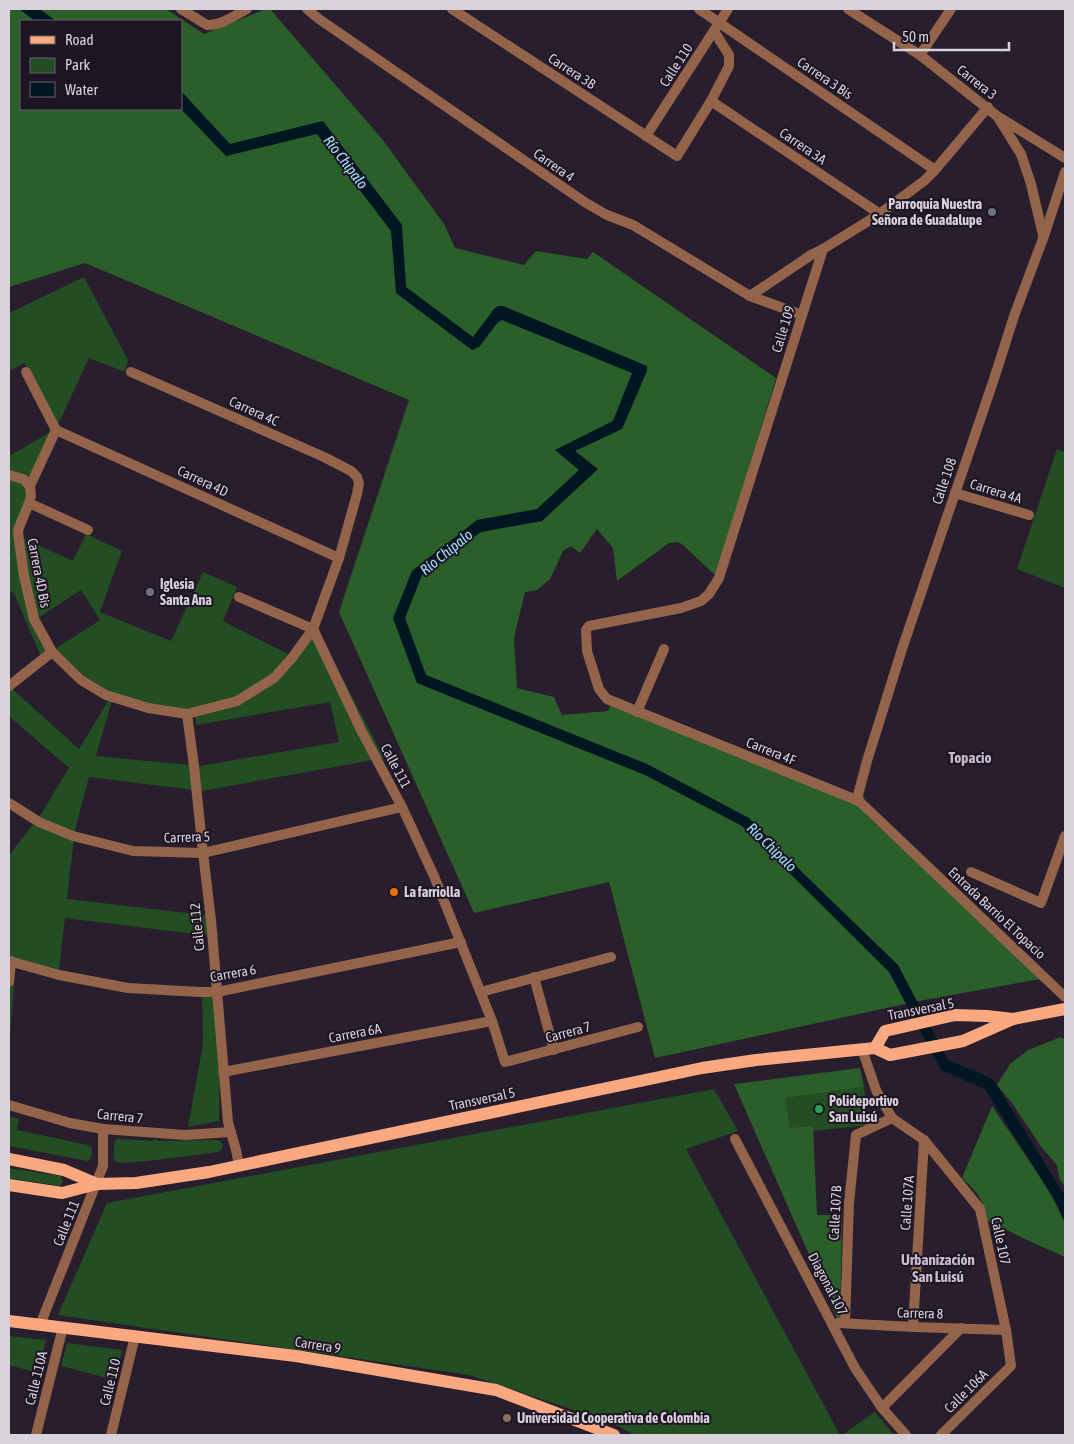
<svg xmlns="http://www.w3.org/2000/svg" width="1074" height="1444" viewBox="0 0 1074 1444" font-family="'Asap Condensed',sans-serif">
	<rect width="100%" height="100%" fill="#281e2d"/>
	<g fill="#234d22" fill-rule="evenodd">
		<path d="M84,277l44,83 -3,12 -36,-14 -33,71 -23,56 -4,23 -8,29 52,24 13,-27 36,17 -22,61 71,29 32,-69 34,15 -14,34 67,34 27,-32 7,20 60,115 -182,33 -113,-14 -14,53 -8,69 146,17 6,21 -154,-19 -6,53 -43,-10 -7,87v-193l32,-41 28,-46 -60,-52v-30l70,63 34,-56 -27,-16 -31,-28 -13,10 -29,-68 -4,2v-137l47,-27 -31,-66 -16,8v-58zM81,590l19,30 -45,29 -17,-31zM114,693l34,13 47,5 1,14 134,-23 9,40 -139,24 -104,-10z"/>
		<path d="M1057,449l8,3v136l-48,-19z"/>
		<path d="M202,988l19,1 -2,132 -31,6 15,-83z"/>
		<path d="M864,1087l5,38 -56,6v-5l-23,3 -4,-31z"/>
		<path d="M714,1089l24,42 -52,18 154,286h-206l-22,-12 -143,-48 -411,-60 49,-112z"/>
		<path d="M9,1116l10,3 -2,11 71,15 4,3 -1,10 -3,3 -79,-15z"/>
		<path d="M118,1139l34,2 4,-2 3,2 57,-1 4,1 3,4 -1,4 -3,3 -71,9 -27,2 -4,-1 -4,-3 2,-19z"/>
		<path d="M9,1168l52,8 2,5 -3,5 -51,-8z"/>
		<path d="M9,1336l37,4 -8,33 -29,-8z"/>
		<path d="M67,1343l55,7 -7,30 -54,-14z"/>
		<path d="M875,1412l19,23h-52z"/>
	</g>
	<g fill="#2a5f29" fill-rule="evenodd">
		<path d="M9,9h157l38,25 62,-25h4l112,130 62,85 11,24 69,17 12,-14 51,8 6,-7 183,126 -60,198 -34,-32 -5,-2 -8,1 -52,38 -4,-33 -16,-19 -17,24 -9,-7 -8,5 -13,28 -13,11 -12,2 -11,46 3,50 37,9 8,18 46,-4 4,-9 242,96 12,17 159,146 15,18 -121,22 -264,57 -46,-176 -135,31 -135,-301 70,-212 -324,-137 -76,24zM21,21h160v88h-160z"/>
		<path d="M1061,1037l4,3v146l-5,-6 -3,-15 -15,-17 -30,-45 -15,-18 13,-21 18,-14z"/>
		<path d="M860,1068l4,19 -78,11 4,30 23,-2 4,89h25l-2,110 -106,-241z"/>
		<path d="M992,1106l42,62 17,27 14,28v34l-38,-17 -39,-19c-6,-23 -9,-27 -26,-43z"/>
	</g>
	<g fill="#001721">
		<path d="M19,9h21l16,12h-21z"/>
		<path d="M181,91l49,53 93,-23 79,104 4,62 67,50 21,-28 4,-3h5l144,60v5l-25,58 -47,22 23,18 -56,52 -61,11 -59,43 -17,43 21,57 221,89 102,54 56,57 93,90 50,95 45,19 72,117v26l-9,-20 -71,-113 -44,-19 -52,-98 -147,-146 -97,-51 -228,-92 -24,-65 19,-47 65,-51 60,-11 42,-39 -24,-20 58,-29 19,-48 -130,-53 -4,2 -19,25 -7,3 -76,-57 -5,-62 -74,-97 -91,22 -45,-47z"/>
	</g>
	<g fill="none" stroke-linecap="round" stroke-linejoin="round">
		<g stroke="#93634a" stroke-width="10">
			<path d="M181,9l26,16c14,1 28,-10 40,-16"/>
			<path d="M307,9l12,10 267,184 21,12 26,10 117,71 52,19"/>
			<path d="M452,9l225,147 34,-55 18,-35v-11l-15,-24"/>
			<path d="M699,9l236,161"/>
			<path d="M848,9l72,46 77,61 68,42"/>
			<path d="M920,55l31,-46"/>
			<path d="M711,101l169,113"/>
			<path d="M988,107l-53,63 -11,11 -46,34 -55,34 -104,329 -10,16 -8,7 -20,7 -92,18 -3,4 1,21 12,38 8,10 252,102 206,196"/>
			<path d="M999,119l22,35 10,30 12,51"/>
			<path d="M646,136l82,-127"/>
			<path d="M750,296l61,-41 12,-6"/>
			<path d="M26,372l30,58"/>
			<path d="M56,430l-26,56 1,10 -2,7 -11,27 1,11 5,35 10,43 18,33 29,28 25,15 42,13 39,6 50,-13 37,-23 18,-20 21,-29 26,-71 18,-64 2,-11 -2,-6 -6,-6 -27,-14 -193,-85"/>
			<path d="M56,430l283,128"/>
			<path d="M9,475l14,4 7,7"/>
			<path d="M955,493l74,22"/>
			<path d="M29,503l59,27"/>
			<path d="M239,597l74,32"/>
			<path d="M313,629l48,101 41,77 32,69 58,145 13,41 133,-35"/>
			<path d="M9,686l43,-34"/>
			<path d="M637,712l27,-63"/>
			<path d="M187,714l7,52 9,87 8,67 17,202 8,28 3,15"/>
			<path d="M859,801l-1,-6 9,-34 35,-112 92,-270 20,-63 30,-80 21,-64"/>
			<path d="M9,803l30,19 34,14 60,15 70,2 199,-46"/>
			<path d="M971,872l70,31 24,-67"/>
			<path d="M9,961l50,14 69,13 72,4h17l244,-50"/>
			<path d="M534,977l20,73"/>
			<path d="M9,982l2,-21"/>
			<path d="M481,992l130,-35"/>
			<path d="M862,1049l14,41 16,28 32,22 56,69 26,121 5,36 -70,69"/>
			<path d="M223,1072l269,-51"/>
			<path d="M9,1105l61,18 33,6 82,6 46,-3"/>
			<path d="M735,1139l120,229 27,40 24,27"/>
			<path d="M838,1323l75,4 93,3"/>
			<path d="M845,1323l4,-120 7,-68 36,-17"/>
			<path d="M40,1325l63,-159v-37"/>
			<path d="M913,1327l11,-187"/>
			<path d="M882,1408l79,-80"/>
			<path d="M36,1435l27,-108"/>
			<path d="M111,1435l24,-99"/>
		</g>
		<g stroke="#faa880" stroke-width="12">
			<path d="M875,1048l10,-17 70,-16 32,1 26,3"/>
			<path d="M9,1159l55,11 33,14"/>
			<path d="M9,1185l53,8 35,-9 39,-1 73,-11 493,-104 54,-8 119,-12 15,7 73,-14 50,-22 52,-10"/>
			<path d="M9,1321l287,35 200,34 118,45"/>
		</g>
	</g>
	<g fill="#6b7280" stroke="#1e1523" stroke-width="2">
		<circle cx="992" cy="212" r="5"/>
		<circle cx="150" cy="592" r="5"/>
	</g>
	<circle fill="#e8710a" stroke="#1e1523" stroke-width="2" cx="394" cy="892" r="5"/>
	<circle fill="#2e9e5b" stroke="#1e1523" stroke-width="2" cx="819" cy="1109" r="5"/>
	<circle fill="#8d6e63" stroke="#1e1523" stroke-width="2" cx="507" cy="1418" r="5"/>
	<g text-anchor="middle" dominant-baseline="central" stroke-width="4" stroke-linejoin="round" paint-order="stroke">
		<g font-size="14" fill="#d8d2db" stroke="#1e1523">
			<text transform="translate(676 65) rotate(-57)">Calle 110</text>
			<text transform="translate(572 71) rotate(33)">Carrera 3B</text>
			<text transform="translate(825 78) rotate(34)">Carrera 3 Bis</text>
			<text transform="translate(977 82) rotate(38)">Carrera 3</text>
			<text transform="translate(803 146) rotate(34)">Carrera 3A</text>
			<text transform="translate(554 165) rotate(35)">Carrera 4</text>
			<text transform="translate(783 329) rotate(-73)">Calle 109</text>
			<text transform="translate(254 411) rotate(24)">Carrera 4C</text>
			<text transform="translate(203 481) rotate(25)">Carrera 4D</text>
			<text transform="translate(944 481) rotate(-71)">Calle 108</text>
			<text transform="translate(996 491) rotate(17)">Carrera 4A</text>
			<text transform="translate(39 573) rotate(79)">Carrera 4D Bis</text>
			<text transform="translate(771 751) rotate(22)">Carrera 4F</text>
			<text transform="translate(396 766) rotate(62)">Calle 111</text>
			<text transform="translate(187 837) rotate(-2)">Carrera 5</text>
			<text transform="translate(997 913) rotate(43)">Entrada Barrio El Topacio</text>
			<text transform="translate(197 927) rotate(-96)">Calle 112</text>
			<text transform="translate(233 973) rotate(-10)">Carrera 6</text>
			<text transform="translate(921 1009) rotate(-11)">Transversal 5</text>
			<text transform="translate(568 1032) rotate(-15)">Carrera 7</text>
			<text transform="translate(355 1033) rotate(-11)">Carrera 6A</text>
			<text transform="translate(482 1099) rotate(-12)">Transversal 5</text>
			<text transform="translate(120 1116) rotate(6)">Carrera 7</text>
			<text transform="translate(907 1203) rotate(-86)">Calle 107A</text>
			<text transform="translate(835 1213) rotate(-87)">Calle 107B</text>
			<text transform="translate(66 1223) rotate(-68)">Calle 111</text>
			<text transform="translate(1001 1241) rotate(78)">Calle 107</text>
			<text transform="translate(828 1284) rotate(62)">Diagonal 107</text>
			<text transform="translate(920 1313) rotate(2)">Carrera 8</text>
			<text transform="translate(318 1345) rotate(9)">Carrera 9</text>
			<text transform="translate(36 1378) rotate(-76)">Calle 110A</text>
			<text transform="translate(110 1382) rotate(-76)">Calle 110</text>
			<text transform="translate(966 1391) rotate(-45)">Calle 106A</text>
		</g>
		<g font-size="14" font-weight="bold" fill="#d8d2db" stroke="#1e1523" text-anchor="start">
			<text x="982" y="204" text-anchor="end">Parroquia Nuestra<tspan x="982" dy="16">Señora de Guadalupe</tspan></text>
			<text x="160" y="584">Iglesia<tspan x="160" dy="16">Santa Ana</tspan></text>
			<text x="404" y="892">La farriolla</text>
			<text x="829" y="1101">Polideportivo<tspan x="829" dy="16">San Luisú</tspan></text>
			<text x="517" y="1418">Universidad Cooperativa de Colombia</text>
		</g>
		<g font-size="15" font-style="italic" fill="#9de4fe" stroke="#1e1523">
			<text transform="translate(346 162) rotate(53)">Río Chipalo</text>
			<text transform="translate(446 552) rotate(-39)">Río Chipalo</text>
			<text transform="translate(772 847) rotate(44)">Río Chipalo</text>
		</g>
		<g font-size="15" font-weight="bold" fill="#c7bbce" stroke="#1e1523">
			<text x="970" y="757">Topacio</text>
			<text x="938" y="1259">Urbanización<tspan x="938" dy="17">San Luisú</tspan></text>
		</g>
	</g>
	<rect width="1074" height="1444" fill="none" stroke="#d8d2db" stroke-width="20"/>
	<rect x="20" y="20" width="162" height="90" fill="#1e1523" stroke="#68616d"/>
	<rect x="30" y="36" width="25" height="8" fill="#faa880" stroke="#68616d"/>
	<text x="65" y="45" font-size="15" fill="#d8d2db">Road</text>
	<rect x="30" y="58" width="25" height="15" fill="#234d22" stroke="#68616d"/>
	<text x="65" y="70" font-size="15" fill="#d8d2db">Park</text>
	<rect x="30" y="82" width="25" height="15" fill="#001721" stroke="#68616d"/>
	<text x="65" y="95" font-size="15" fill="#d8d2db">Water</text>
	<path d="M894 42v8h115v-8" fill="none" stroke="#d8d2db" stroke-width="2.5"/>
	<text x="902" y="42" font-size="15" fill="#d8d2db" stroke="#1e1523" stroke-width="4" paint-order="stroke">50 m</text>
</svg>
